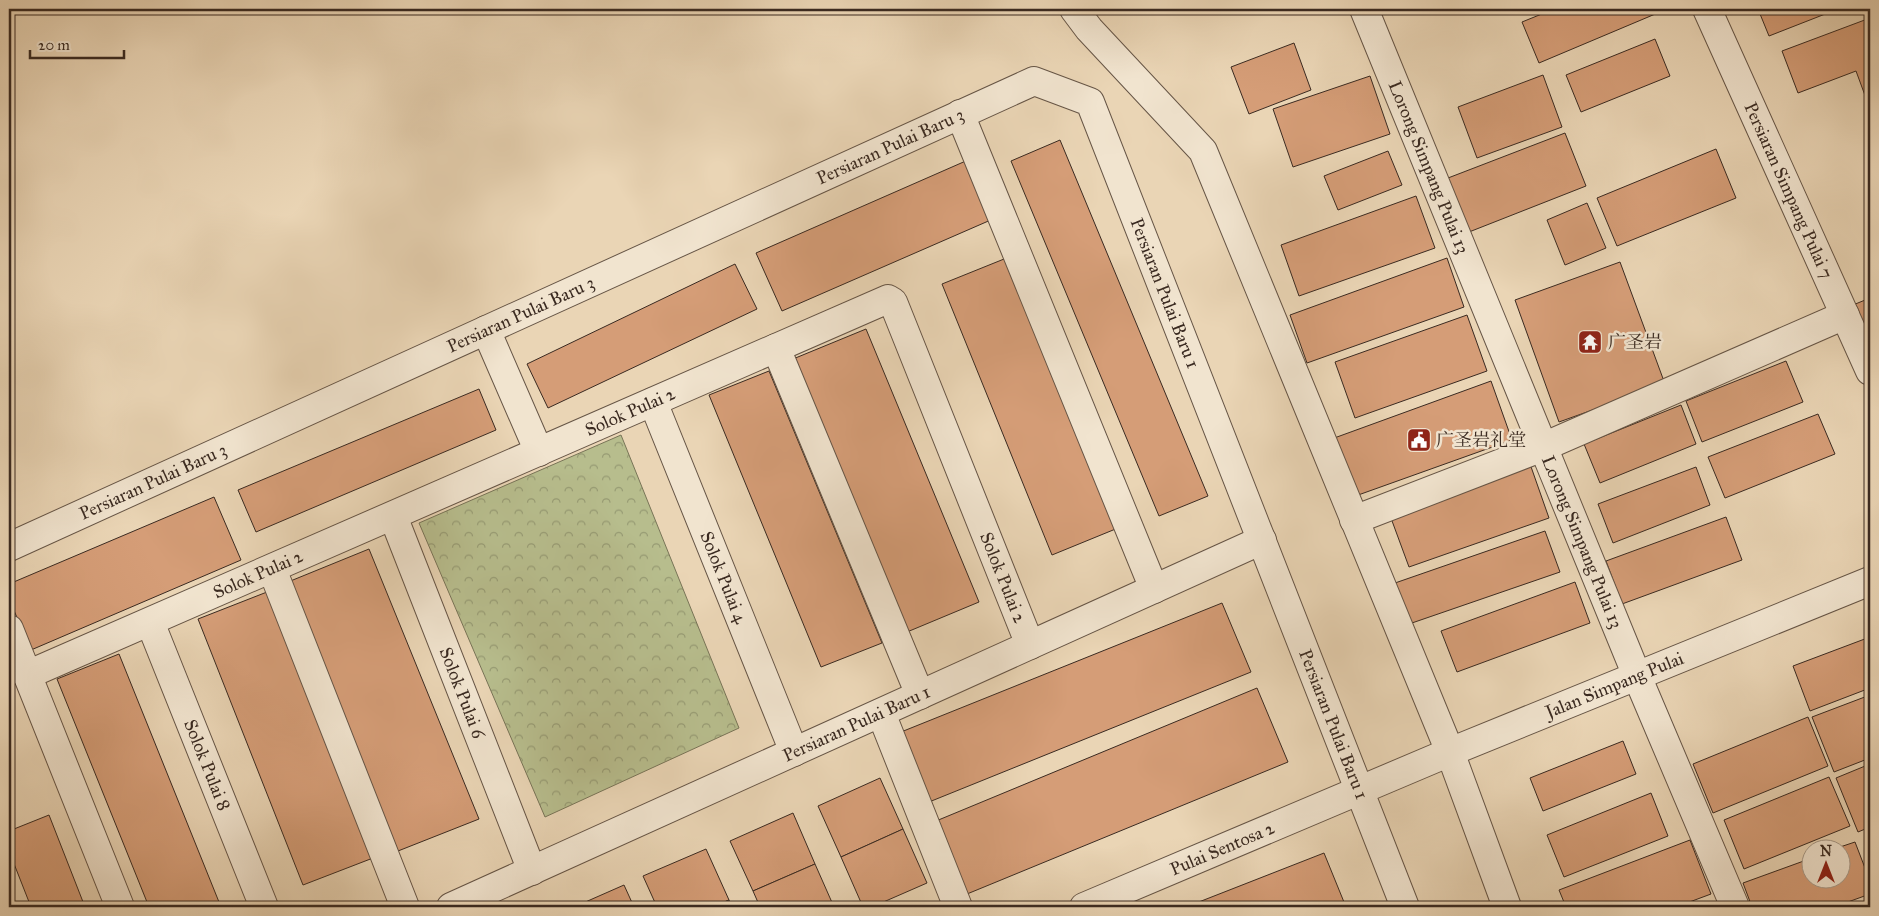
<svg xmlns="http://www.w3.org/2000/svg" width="1879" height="916" viewBox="0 0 1879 916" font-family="'IM FELL Great Primer','Noto Serif SC',serif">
	<defs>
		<pattern id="park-crowns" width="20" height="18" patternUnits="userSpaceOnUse" patternTransform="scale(1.25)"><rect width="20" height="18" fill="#b7bd8d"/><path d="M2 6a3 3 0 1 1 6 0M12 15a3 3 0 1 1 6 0" fill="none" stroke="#969a73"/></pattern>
	</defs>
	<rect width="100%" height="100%" fill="#ead5b5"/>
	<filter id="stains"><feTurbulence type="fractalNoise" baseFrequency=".004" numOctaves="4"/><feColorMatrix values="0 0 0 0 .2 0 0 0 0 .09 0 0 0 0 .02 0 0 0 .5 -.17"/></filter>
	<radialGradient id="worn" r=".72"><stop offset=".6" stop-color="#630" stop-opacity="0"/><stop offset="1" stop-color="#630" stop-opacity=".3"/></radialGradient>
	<path fill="url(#park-crowns)" stroke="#787457" d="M621,435l118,293 -194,89 -126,-294z"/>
	<g fill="#d59d77" stroke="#3a2a21">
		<path d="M1554,9h105l1,3 -121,51 -17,-41z"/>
		<path d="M1758,9h80l-69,27z"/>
		<path d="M1870,18v91l-14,-38 -58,22 -16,-42z"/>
		<path d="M1655,39l15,37 -89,36 -15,-37z"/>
		<path d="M1294,43l17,47 -62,24 -18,-47z"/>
		<path d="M1543,75l19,52 -85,31 -19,-51z"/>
		<path d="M1370,76l20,58 -97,33 -20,-58z"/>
		<path d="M1565,133l21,53 -117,46 -21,-54z"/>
		<path d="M1060,140l148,356 -49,20 -148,-355z"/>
		<path d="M1716,149l20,49 -119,48 -20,-48z"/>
		<path d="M1388,151l14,34 -64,25 -14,-34z"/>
		<path d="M968,160l25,59 -211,92 -26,-58z"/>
		<path d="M1416,196l19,52 -136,48 -18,-51z"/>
		<path d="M1587,203l19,45 -41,17 -18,-45z"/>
		<path d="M1009,257l109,271 -66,27 -110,-271z"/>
		<path d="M1447,258l17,49 -157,56 -17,-48z"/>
		<path d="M1620,262l45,122 -106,38 -44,-122z"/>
		<path d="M735,264l22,45 -209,99 -21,-44z"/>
		<path d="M1870,298v23l-10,4 -7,-20z"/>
		<path d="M1467,315l20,56 -132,47 -20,-56z"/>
		<path d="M866,329l113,273 -72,30 -114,-273z"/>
		<path d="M1786,361l17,41 -101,40 -16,-41z"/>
		<path d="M769,371l113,272 -61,24 -112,-272z"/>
		<path d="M1491,381l21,59 -165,59 -21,-58z"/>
		<path d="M479,389l17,41 -240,102 -18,-42z"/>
		<path d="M1681,405l15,39 -96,39 -16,-39z"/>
		<path d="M1818,414l17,40 -110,44 -17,-41z"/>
		<path d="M1529,461l20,57 -140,49 -21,-57z"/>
		<path d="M1696,467l14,38 -97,38 -15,-39z"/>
		<path d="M214,497l27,63 -210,90 -22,-51v-15z"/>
		<path d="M1726,517l16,43 -120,44 -16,-43z"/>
		<path d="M1545,531l15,41 -151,52 -14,-41z"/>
		<path d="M369,549l110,270 -81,32 -110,-269z"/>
		<path d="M1575,582l15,41 -133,49 -16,-41z"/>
		<path d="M267,592l106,266 -70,27 -105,-266z"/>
		<path d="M1222,603l29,69 -322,130 -28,-70z"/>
		<path d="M1870,637v51l-60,23 -17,-45z"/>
		<path d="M119,654l102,253h-72l-92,-228z"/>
		<path d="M1257,688l31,74 -321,132 -31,-73z"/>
		<path d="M1870,695v63l-36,14 -22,-55z"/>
		<path d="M1808,717l20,49 -115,47 -20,-49z"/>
		<path d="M1623,741l13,33 -93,37 -13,-33z"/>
		<path d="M1870,764v63l-12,5 -22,-54z"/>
		<path d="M1829,777l21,49 -106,43 -20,-49z"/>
		<path d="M880,778l23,51 -62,28 -23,-51z"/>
		<path d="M1651,793l17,43 -104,41 -17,-42z"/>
		<path d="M793,813l22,51 -62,27 -23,-50z"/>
		<path d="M49,815l36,92h-54l-22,-56v-20z"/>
		<path d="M903,829l24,54 -55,24h-9l-22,-50z"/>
		<path d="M1690,840l21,54 -35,13h-110l-7,-17z"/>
		<path d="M1855,842l15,39v13l-36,13h-82l-9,-24 69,-25v20h30v-30h-5z"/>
		<path d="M706,849l23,51 -17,7h-55l-14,-31z"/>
		<path d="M1324,853l22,54h-160z"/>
		<path d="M815,864l19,43h-74l-7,-16z"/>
		<path d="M624,885l10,22h-60z"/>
		<path d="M729,900l3,7h-20z"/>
	</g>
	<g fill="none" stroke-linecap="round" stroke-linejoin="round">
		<defs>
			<g id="minor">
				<path d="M1074,9l15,20 114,122 247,601 57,155"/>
				<path id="s1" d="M1364,9l273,667 98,231"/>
				<path id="s2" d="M1707,9l163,362"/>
				<path d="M960,114l194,475"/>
				<path d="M486,330l53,122"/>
				<path d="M776,348l144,347"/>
				<path id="s3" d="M653,402l141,350"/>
				<path id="s4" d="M393,516l139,355"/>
				<path d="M1354,520l189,-73 302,-132"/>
				<path id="s5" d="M9,547l1025,-466 56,21 315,805"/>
				<path d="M272,569l133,338"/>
				<path id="s6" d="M150,622l114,285"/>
				<path d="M9,629l111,278"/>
				<path id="s7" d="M27,675l861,-376 5,3 16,40 121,303"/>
				<path d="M881,713l77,194"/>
				<path id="s8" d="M451,907l811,-367"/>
				<path id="s9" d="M1084,907l366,-155 420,-171"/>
			</g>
		</defs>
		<use href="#minor" stroke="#665546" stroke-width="30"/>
		<use href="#minor" stroke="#f1e4cf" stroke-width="28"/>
	</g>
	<defs>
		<symbol id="temple-square" viewBox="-11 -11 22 22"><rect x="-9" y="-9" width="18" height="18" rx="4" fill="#8f2418" stroke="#f1e4cf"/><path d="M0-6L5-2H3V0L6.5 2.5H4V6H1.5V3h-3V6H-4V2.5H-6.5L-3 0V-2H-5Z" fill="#fff"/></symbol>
		<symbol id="civic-square" viewBox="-11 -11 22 22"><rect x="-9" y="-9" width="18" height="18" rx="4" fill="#8f2418" stroke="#f1e4cf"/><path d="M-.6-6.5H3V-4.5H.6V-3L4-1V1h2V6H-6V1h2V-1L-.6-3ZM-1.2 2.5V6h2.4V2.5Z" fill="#fff"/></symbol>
	</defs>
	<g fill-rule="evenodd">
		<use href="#temple-square" x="1576" y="328" width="28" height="28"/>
		<use href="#civic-square" x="1405" y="426" width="28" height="28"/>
	</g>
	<g text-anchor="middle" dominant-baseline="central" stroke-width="5" stroke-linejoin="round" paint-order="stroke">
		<g font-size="18" fill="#3a2a21" stroke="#f1e4cf">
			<text stroke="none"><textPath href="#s5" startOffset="968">Persiaran Pulai Baru 3</textPath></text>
			<text stroke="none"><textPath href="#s1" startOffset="171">Lorong Simpang Pulai 13</textPath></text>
			<text stroke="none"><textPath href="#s2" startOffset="199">Persiaran Simpang Pulai 7</textPath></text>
			<text stroke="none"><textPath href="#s5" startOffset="1391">Persiaran Pulai Baru 1</textPath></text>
			<text stroke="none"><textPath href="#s5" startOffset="562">Persiaran Pulai Baru 3</textPath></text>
			<text stroke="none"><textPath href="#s7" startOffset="658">Solok Pulai 2</textPath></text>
			<text stroke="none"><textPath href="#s5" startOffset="158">Persiaran Pulai Baru 3</textPath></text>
			<text stroke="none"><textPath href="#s1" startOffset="576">Lorong Simpang Pulai 13</textPath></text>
			<text stroke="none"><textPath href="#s7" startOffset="252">Solok Pulai 2</textPath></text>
			<text stroke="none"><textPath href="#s3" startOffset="189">Solok Pulai 4</textPath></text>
			<text stroke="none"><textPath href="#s7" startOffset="1242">Solok Pulai 2</textPath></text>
			<text stroke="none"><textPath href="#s9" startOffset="575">Jalan Simpang Pulai</textPath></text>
			<text stroke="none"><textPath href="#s4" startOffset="190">Solok Pulai 6</textPath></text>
			<text stroke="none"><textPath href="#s8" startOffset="445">Persiaran Pulai Baru 1</textPath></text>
			<text stroke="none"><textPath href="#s5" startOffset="1854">Persiaran Pulai Baru 1</textPath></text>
			<text stroke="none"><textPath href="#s6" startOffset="154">Solok Pulai 8</textPath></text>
			<text stroke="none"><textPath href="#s9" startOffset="150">Pulai Sentosa 2</textPath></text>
		</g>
		<g font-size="18" fill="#3a2a21" stroke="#f1e4cf" text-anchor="start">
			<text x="1608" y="342">广圣岩</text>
			<text x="1436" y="440">广圣岩礼堂</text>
		</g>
	</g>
	<rect width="1879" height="916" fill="none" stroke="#ead5b5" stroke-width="30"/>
	<rect x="10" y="10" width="1859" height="896" fill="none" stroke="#3a2a21" stroke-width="2.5"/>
	<rect x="15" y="15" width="1849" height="886" fill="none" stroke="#3a2a21"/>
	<g transform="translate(1826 864)"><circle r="24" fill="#f1e4cf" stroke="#a89a89"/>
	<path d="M0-4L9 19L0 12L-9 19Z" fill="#8f2418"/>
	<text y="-8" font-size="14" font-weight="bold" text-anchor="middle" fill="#3a2a21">N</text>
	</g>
	<path d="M30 50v8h94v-8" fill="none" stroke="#3a2a21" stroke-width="2.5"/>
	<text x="38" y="50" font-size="15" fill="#3a2a21" stroke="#f1e4cf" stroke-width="4" paint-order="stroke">20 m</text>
	<rect width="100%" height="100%" filter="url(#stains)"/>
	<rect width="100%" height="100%" fill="url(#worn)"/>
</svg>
